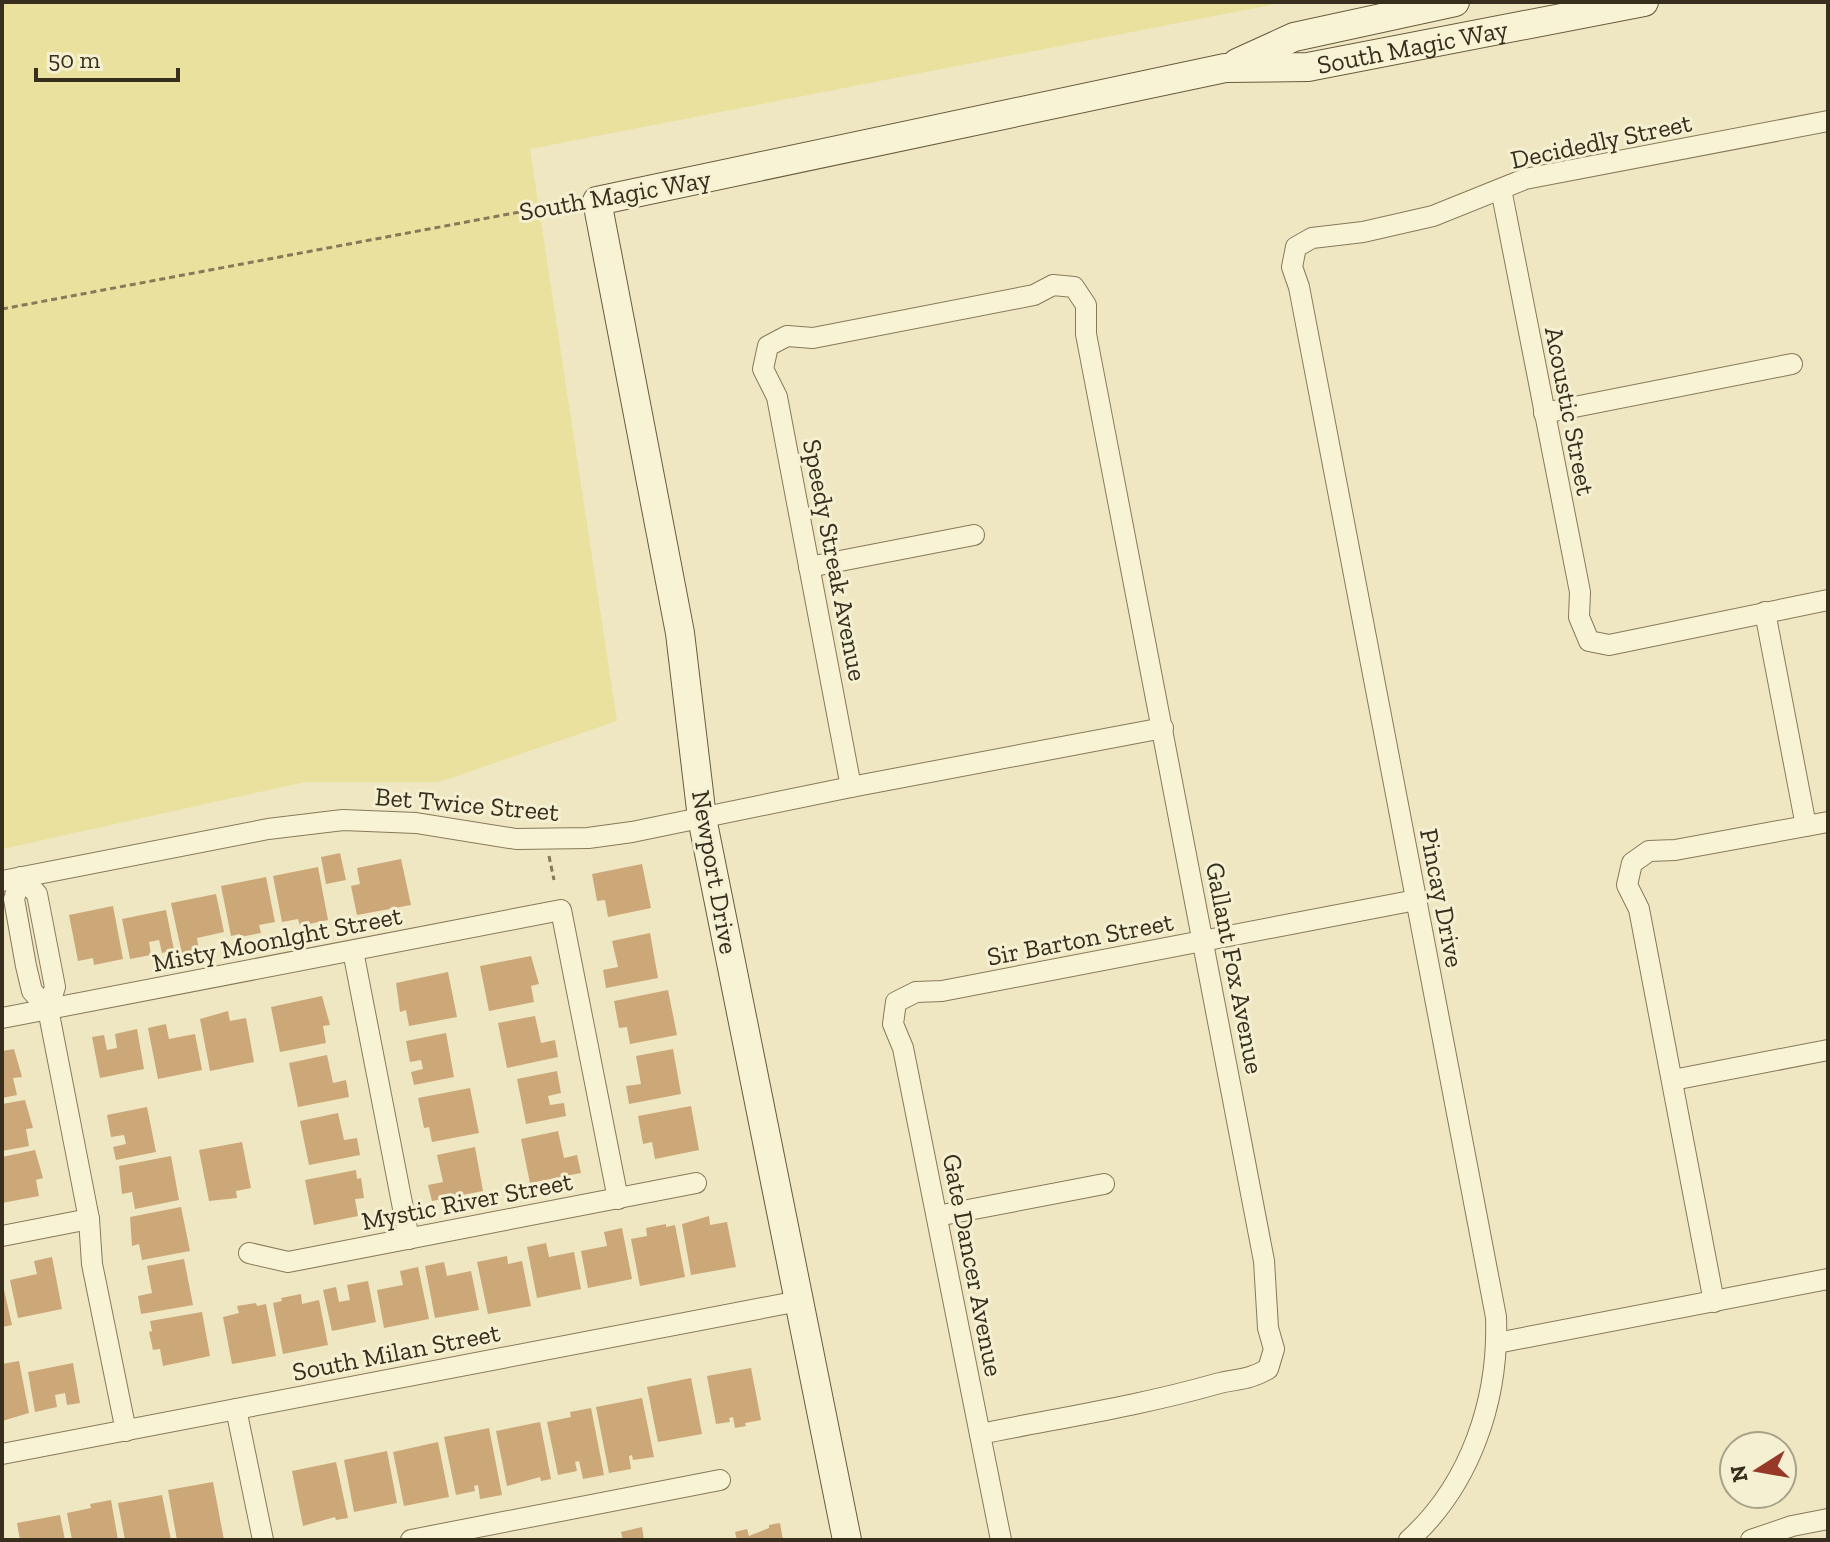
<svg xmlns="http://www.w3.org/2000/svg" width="1830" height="1542" viewBox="0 0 1830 1542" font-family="'Zilla Slab',serif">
	<rect width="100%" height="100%" fill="#eee7c2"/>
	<path fill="#eae19f" d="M2,2h1284l-756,147 87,572 -178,61h-134l-303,67z"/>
	<g fill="#cca778">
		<path d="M340,853l6,27 -20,4 -5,-27z"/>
		<path d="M401,859l10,46 -54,10 -6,-29 9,-2 -3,-16z"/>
		<path d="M642,864l9,44 -43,9 -3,-17 -8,1 -5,-27z"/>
		<path d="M318,867l10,53 -28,6 -2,-7 -16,3 -9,-46z"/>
		<path d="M266,877l9,45 -16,3 2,8 -21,4v-3l-9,2 -10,-50z"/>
		<path d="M216,894l8,38 -27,6 2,12 -17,4 -11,-51z"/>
		<path d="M113,906l10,53 -29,6 -1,-7 -15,3 -9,-46z"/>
		<path d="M166,910l8,40 -12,3 -3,-13 -10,2 2,13 -21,4 -8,-40z"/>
		<path d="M650,933l8,45 -52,10 -3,-18 15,-3 -6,-26z"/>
		<path d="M531,956l8,28 -8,2 3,16 -45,9 -9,-45z"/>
		<path d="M448,972l9,45 -48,9 -3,-16 -6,2 -4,-29z"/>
		<path d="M668,990l9,45 -47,9 -3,-17 -8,1 -5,-27z"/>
		<path d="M322,996l8,29 -7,1 3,17 -46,9 -9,-45z"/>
		<path d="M228,1011l2,10 16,-3 8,44 -44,9 -10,-52z"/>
		<path d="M535,1016l6,27 14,-3 3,17 -51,11 -9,-45z"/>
		<path d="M166,1024l3,15 26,-5 7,36 -44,9 -10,-51z"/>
		<path d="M137,1029l7,40 -44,9 -8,-41 12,-2 3,15 10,-2 -2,-14z"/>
		<path d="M446,1033l8,44 -40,8 -3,-13 12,-3 -2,-9 -11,2 -4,-21z"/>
		<path d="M14,1049l8,28 -9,1 4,17 -15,3v-47z"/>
		<path d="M673,1049l8,45 -52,10 -3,-18 15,-2 -5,-28z"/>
		<path d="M327,1055l6,28 13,-3 3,17 -51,10 -9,-44z"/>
		<path d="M557,1071l4,22 -13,3 2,9 14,-2 2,13 -40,8 -9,-45z"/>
		<path d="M470,1088l9,45 -47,9 -3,-15 -5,1 -6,-30z"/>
		<path d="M25,1100l8,28 -7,1 3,17 -27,5v-47z"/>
		<path d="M691,1106l8,44 -44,9 -3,-17 -9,2 -5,-28z"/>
		<path d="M147,1107l9,45 -40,8 -3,-13 13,-3 -2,-9 -13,2 -4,-22z"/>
		<path d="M338,1113l6,27 13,-2 3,17 -51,10 -9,-44z"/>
		<path d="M558,1131l6,27 13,-3 4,18 -51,10 -9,-44z"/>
		<path d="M242,1142l9,46 -15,3 1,7 -28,3 -10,-51z"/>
		<path d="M475,1147l8,44 -51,10 -4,-16 15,-3 -6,-27z"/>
		<path d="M35,1150l8,28 -7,2 3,16 -37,7v-46z"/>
		<path d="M171,1156l8,44 -44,9 -3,-17 -10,2 -3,-28z"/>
		<path d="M356,1170l1,9 4,-1 3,20 -9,1 3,17 -44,9 -9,-45z"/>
		<path d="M181,1207l9,44 -48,9 -3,-16 -7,2 -2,-29z"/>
		<path d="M709,1216l1,9 17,-3 9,45 -45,8 -9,-51z"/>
		<path d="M666,1224v3l9,-2 10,52 -45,9 -9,-47 16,-3 -1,-8z"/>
		<path d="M622,1228l10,51 -44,9 -7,-37 26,-5 -3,-14z"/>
		<path d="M546,1243l3,14 25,-5 7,37 -44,9 -10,-51z"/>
		<path d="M507,1256l1,8 14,-3 9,45 -43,8 -11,-52z"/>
		<path d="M52,1257l10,52 -44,9 -8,-38 27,-6 -3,-13z"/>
		<path d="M184,1259l9,46 -52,9 -3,-18 14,-3 -5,-27z"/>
		<path d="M444,1262l3,14 24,-5 8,39 -44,8 -10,-52z"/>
		<path d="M418,1267l11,52 -45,9 -7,-38 26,-5 -3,-14z"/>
		<path d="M2,1281l10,44 -10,2z"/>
		<path d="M368,1281l8,41 -44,9 -9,-41 13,-3 3,15 11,-2 -3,-15z"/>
		<path d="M301,1294l1,10 17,-4 9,45 -45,9 -10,-51 9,-2 -1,-3z"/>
		<path d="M256,1303l1,3 9,-2 10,52 -44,8 -9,-47 16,-4 -2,-7z"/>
		<path d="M202,1312l8,44 -47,10 -3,-17 -7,1 -4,-18 3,-1 -2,-10z"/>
		<path d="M19,1361l10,52 -27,8v-57z"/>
		<path d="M73,1363l7,40 -13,2 -2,-12 -10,2 2,12 -22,5 -7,-40z"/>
		<path d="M751,1368l10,52 -16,3 1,3 -11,2 -2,-11 -4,1 1,4 -14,2 -9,-48z"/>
		<path d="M691,1378l11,56 -44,8 -11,-55z"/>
		<path d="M642,1398l12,59 -21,3 -1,-5 -3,1 2,13 -22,4 -13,-66z"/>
		<path d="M591,1408l13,67 -21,4 -4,-18 -4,1 2,9 -19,4 -11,-53 24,-5 -1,-5z"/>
		<path d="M540,1422l11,57 -10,2 -1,-4 -33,9 -11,-55z"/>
		<path d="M489,1428l13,67 -22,4 -2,-14 -4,1 1,5 -19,4 -12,-58z"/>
		<path d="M438,1442l11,55 -45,9 -11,-54z"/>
		<path d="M387,1451l10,52 -43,9 -10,-52z"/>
		<path d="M336,1462l12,56 -12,2 -1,-3 -32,9 -11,-55z"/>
		<path d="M213,1482l11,58h-47l-9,-50z"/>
		<path d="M162,1495l9,45h-46l-7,-37z"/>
		<path d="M111,1500l7,40h-46l-5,-27 24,-5 -1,-4z"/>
		<path d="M60,1515l5,25h-45l-3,-17z"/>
		<path d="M780,1523l3,17h-46l-2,-8 12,-3 2,7 20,-8v-3z"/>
		<path d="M642,1527l2,13h-21l-2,-8z"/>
	</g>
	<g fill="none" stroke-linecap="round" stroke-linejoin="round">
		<defs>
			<g id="street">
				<path d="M1501,189l79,403 -1,25 10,24 20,4 219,-45"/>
				<path d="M1544,413l248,-49"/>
				<path d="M809,567l165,-32"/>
				<path d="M1765,612l41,214"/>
				<path d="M851,787l-74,-390 -14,-28 5,-23 19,-10 26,2 221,-43 19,-10 21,2 12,18v29l178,927 4,67 6,21 -6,20c-21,12 -30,9 -52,15 -77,22 -157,34 -236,50"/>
				<path d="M2,881l266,-52 75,-9 73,3 100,16 72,-1 44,-6 219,-45 312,-59"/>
				<path d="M353,951l56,288"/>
				<path d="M48,1009l-16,-18 -6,-25 -12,-67 7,-22 16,17 18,93 -7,22 41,210 3,45 34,167"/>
				<path d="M2,1018l559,-108 57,289"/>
				<path d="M1673,1080l155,-30"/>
				<path d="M937,1216l167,-32"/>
				<path d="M2,1236l87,-17"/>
				<path d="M249,1253l39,9 408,-79"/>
				<path d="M1714,1302l-75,-393 -12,-24 5,-22 17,-12 26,-1 153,-28"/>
				<path d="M1497,1343l331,-64"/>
				<path d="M236,1409l27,131"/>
				<path d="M2,1454l797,-153"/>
				<path d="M411,1540l309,-60"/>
				<path d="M1001,1540l-98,-492 -10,-24 3,-22 20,-10 26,-1 474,-91"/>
				<path d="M1409,1540c62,-56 90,-141 87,-223l-197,-1030 -7,-20 4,-20 16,-9 51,-6 70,-16 92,-37 303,-58"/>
				<path d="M1751,1540l41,-14 36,-7"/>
			</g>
			<g id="secondary">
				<path d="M1237,63l57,-26 161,-35"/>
				<path id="s1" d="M847,1540l-145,-722 -22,-185 -83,-432 628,-133 83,-1 336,-65"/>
			</g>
		</defs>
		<use href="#street" stroke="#887959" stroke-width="22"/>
		<use href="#secondary" stroke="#6a5a3d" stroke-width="30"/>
		<g stroke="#887959" stroke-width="3" stroke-dasharray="6 4" stroke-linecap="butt">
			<path d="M2,309l571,-107"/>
			<path d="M549,856l5,24"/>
		</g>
		<use href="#street" stroke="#f9f3d6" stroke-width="20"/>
		<use href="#secondary" stroke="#f9f3d6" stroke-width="28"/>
	</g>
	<g text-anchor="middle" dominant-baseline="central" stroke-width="6" stroke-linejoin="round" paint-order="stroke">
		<g font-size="26" fill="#382e1e" stroke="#f5f0d2">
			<text stroke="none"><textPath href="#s1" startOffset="2194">South Magic Way</textPath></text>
			<text transform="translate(1601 141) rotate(-12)">Decidedly Street</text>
			<text transform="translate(615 195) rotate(-10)">South Magic Way</text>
			<text transform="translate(1570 411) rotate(79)">Acoustic Street</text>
			<text transform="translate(835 560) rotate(79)">Speedy Streak Avenue</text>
			<text transform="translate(467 804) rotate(5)">Bet Twice Street</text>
			<text transform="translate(715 872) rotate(80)">Newport Drive</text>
			<text transform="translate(1442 898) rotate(79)">Pincay Drive</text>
			<text transform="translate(277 939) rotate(-11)">Misty Moonlght Street</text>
			<text transform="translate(1080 939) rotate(-11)">Sir Barton Street</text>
			<text transform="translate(1235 968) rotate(79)">Gallant Fox Avenue</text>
			<text transform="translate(467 1201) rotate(-11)">Mystic River Street</text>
			<text transform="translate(973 1265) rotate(79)">Gate Dancer Avenue</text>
			<text transform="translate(396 1352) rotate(-11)">South Milan Street</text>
		</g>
	</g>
	<rect width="1830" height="1542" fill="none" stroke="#382e1e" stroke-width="8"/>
	<g transform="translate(1758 1470) rotate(259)"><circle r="38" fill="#f5f0d2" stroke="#a9a28a" stroke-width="2"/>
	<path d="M0-6L14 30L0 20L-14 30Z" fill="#973829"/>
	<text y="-12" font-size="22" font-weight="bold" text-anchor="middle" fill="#382e1e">N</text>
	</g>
	<path d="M36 68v12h142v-12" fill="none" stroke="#382e1e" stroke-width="4"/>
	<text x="48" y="68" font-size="24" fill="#382e1e" stroke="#f5f0d2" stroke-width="6" paint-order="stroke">50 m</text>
</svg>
